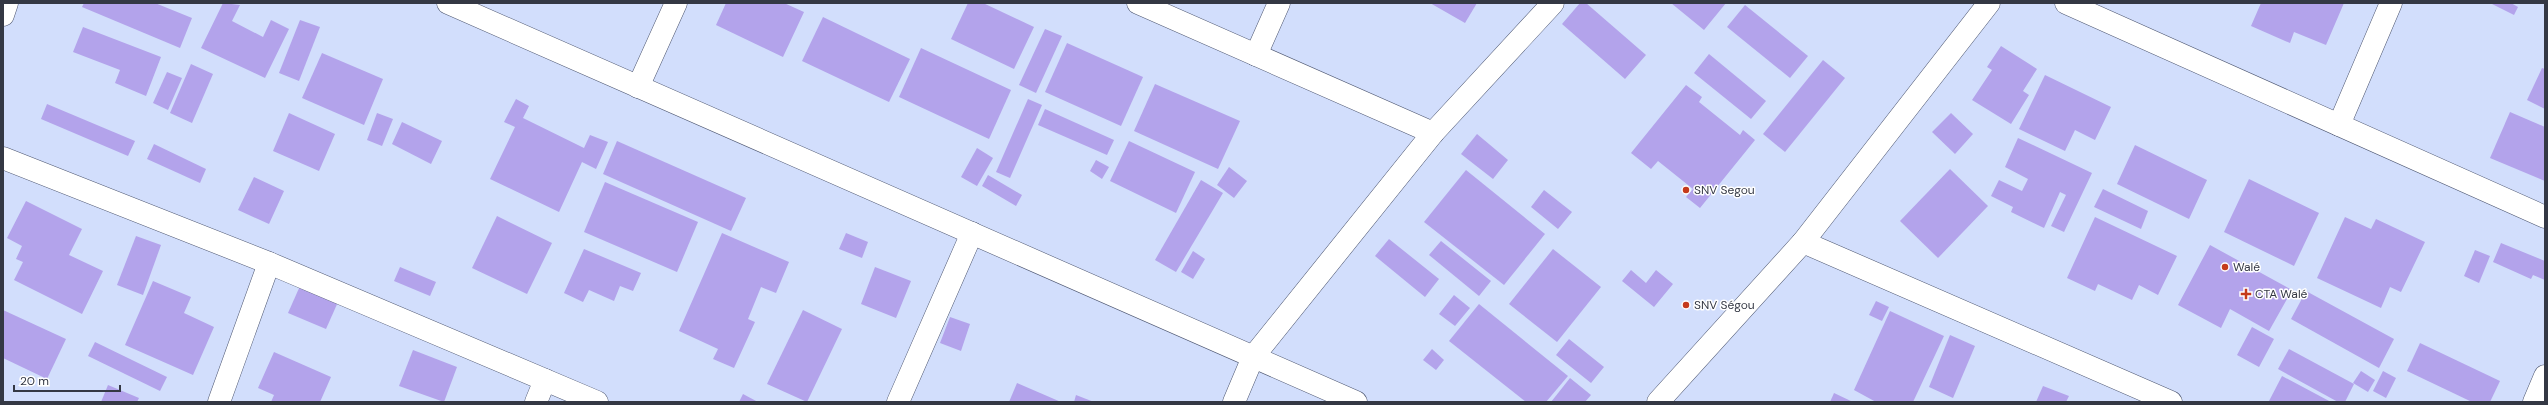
<svg xmlns="http://www.w3.org/2000/svg" width="2548" height="405" viewBox="0 0 2548 405" font-family="'DM Sans',sans-serif">
	<rect width="100%" height="100%" fill="#d2defc"/>
	<g fill="#b3a3eb">
		<path d="M84,3h71l37,15 -12,30 -98,-41z"/>
		<path d="M223,3l17,2 -8,16 31,16 8,-17 18,9 -24,49 -64,-30z"/>
		<path d="M726,3h58l20,9 -21,45 -67,-32z"/>
		<path d="M968,3h15l51,24 -20,42 -63,-30z"/>
		<path d="M1430,3h47l-12,20z"/>
		<path d="M1580,3h6l60,52 -21,24 -63,-55z"/>
		<path d="M1671,3h55l-22,27z"/>
		<path d="M2261,3h83l-18,42 -32,-13 -4,11 -39,-17z"/>
		<path d="M2490,3h21l7,4 -4,8z"/>
		<path d="M1745,5l63,51 -18,22 -63,-51z"/>
		<path d="M823,17l87,42 -21,43 -87,-41z"/>
		<path d="M300,20l20,7 -21,54 -20,-8z"/>
		<path d="M83,27l78,30 -15,39 -31,-13 5,-13 -47,-18z"/>
		<path d="M1045,29l17,7 -26,57 -17,-8z"/>
		<path d="M1067,43l76,34 -22,49 -76,-34z"/>
		<path d="M2001,46l36,23 -14,22 6,4 -18,29 -39,-24 20,-30 -5,-3z"/>
		<path d="M921,48l90,42 -22,49 -90,-42z"/>
		<path d="M322,53l61,26 -19,46 -62,-27z"/>
		<path d="M1709,54l57,47 -15,18 -57,-46z"/>
		<path d="M1823,60l22,18 -60,74 -22,-18z"/>
		<path d="M191,64l22,10 -21,49 -22,-10z"/>
		<path d="M2542,68l3,1v40l-18,-9z"/>
		<path d="M167,72l15,6 -14,32 -15,-7z"/>
		<path d="M2045,75l66,32 -16,33 -20,-10 -10,21 -46,-22z"/>
		<path d="M1155,84l85,37 -22,48 -84,-38z"/>
		<path d="M1686,85l16,12 -3,5 41,33 3,-5 12,10 -55,68 -14,-11 7,-8 -35,-28 -7,8 -20,-16z"/>
		<path d="M516,99l13,7 -6,12 61,30 6,-13 18,7 -12,27 -14,-7 -23,50 -69,-33 25,-52 -11,-5z"/>
		<path d="M1028,99l14,6 -32,73 -14,-6z"/>
		<path d="M47,104l88,37 -7,15 -87,-37z"/>
		<path d="M1045,109l69,31 -7,15 -69,-30z"/>
		<path d="M2510,112l35,15v54l-55,-23z"/>
		<path d="M289,113l46,21 -16,37 -46,-20z"/>
		<path d="M377,113l16,6 -11,27 -15,-6z"/>
		<path d="M1951,113l22,21 -18,20 -23,-22z"/>
		<path d="M402,122l40,19 -11,23 -39,-20z"/>
		<path d="M1477,134l31,26 -15,19 -32,-25z"/>
		<path d="M2018,138l74,35 -28,59 -13,-6 15,-31 -6,-3 -16,36 -33,-16 2,-5 -22,-11 8,-16 23,11 6,-12 -23,-12z"/>
		<path d="M617,141l129,57 -15,33 -128,-57z"/>
		<path d="M1129,141l66,31 -19,41 -66,-32z"/>
		<path d="M154,144l52,25 -6,14 -53,-24z"/>
		<path d="M2135,145l72,35 -18,39 -72,-35z"/>
		<path d="M977,148l16,10 -16,28 -16,-9z"/>
		<path d="M1096,160l13,7 -7,12 -12,-8z"/>
		<path d="M1229,167l18,14 -13,17 -17,-13z"/>
		<path d="M1950,169l38,37 -50,52 -38,-37z"/>
		<path d="M1466,170l79,64 -41,51 -80,-63z"/>
		<path d="M988,175l34,20 -6,11 -34,-20z"/>
		<path d="M254,177l30,14 -15,33 -31,-14z"/>
		<path d="M2249,179l70,34 -25,53 -70,-34z"/>
		<path d="M1201,180l22,13 -47,79 -21,-12z"/>
		<path d="M605,182l93,40 -21,50 -93,-40z"/>
		<path d="M2103,189l45,22 -7,18 -47,-22z"/>
		<path d="M1544,190l28,22 -14,17 -27,-22z"/>
		<path d="M26,201l56,28 -13,26 34,16 -21,43 -68,-34 9,-18 -7,-3 6,-13 -15,-8z"/>
		<path d="M497,216l55,27 -25,51 -55,-26z"/>
		<path d="M2095,217l82,39 -19,39 -19,-10 -7,15 -34,-16 -3,7 -28,-13z"/>
		<path d="M2345,217l26,12 5,-10 49,23 -24,50 -11,-5 -9,21 -64,-30z"/>
		<path d="M722,233l67,29 -13,31 -15,-6 -13,32 7,3 -21,46 -21,-9 5,-10 -39,-18z"/>
		<path d="M846,233l22,9 -6,16 -23,-9z"/>
		<path d="M136,236l25,9 -18,50 -26,-10z"/>
		<path d="M1389,239l50,40 -14,18 -50,-41z"/>
		<path d="M1441,241l50,40 -12,15 -50,-41z"/>
		<path d="M2501,243l44,18v19l-12,-5 -2,4 -38,-17z"/>
		<path d="M2210,245l82,45 -23,41 -39,-22 -9,19 -43,-23z"/>
		<path d="M584,249l57,24 -8,18 -13,-5 -6,15 -25,-11 -6,12 -19,-9z"/>
		<path d="M1553,249l48,38 -44,55 -48,-38z"/>
		<path d="M2475,250l15,6 -11,27 -15,-7z"/>
		<path d="M1193,251l12,8 -12,20 -12,-7z"/>
		<path d="M400,267l36,15 -6,14 -36,-15z"/>
		<path d="M875,267l36,14 -15,37 -35,-14z"/>
		<path d="M1631,270l15,13 10,-13 17,14 -19,23 -32,-26z"/>
		<path d="M153,281l38,16 -7,16 30,14 -21,48 -68,-30z"/>
		<path d="M300,286l38,16 -12,27 -38,-16z"/>
		<path d="M2306,291l88,48 -15,29 -88,-49z"/>
		<path d="M1454,295l16,13 -15,18 -16,-12z"/>
		<path d="M1876,301l13,6 -7,14 -13,-6z"/>
		<path d="M1479,304l89,72 -22,26h-20l-77,-61z"/>
		<path d="M3,310l63,29 -19,40 -44,-21z"/>
		<path d="M803,310l39,19 -35,73 -40,-18z"/>
		<path d="M1890,311l54,25 -31,66h-37l-22,-12z"/>
		<path d="M950,317l20,7 -9,27 -21,-8z"/>
		<path d="M2252,327l22,12 -15,28 -22,-12z"/>
		<path d="M1950,335l25,11 -22,52 -24,-11z"/>
		<path d="M1569,339l35,28 -13,16 -35,-28z"/>
		<path d="M95,342l72,35 -7,14 -72,-35z"/>
		<path d="M2420,343l80,38 -10,21h-18l-65,-31z"/>
		<path d="M1432,349l12,11 -8,10 -13,-10z"/>
		<path d="M2289,349l65,35 -9,18h-7l-60,-33z"/>
		<path d="M413,350l44,17 -13,35 -45,-16z"/>
		<path d="M274,352l57,25 -11,25h-49l3,-7 -16,-7z"/>
		<path d="M2361,371l14,9 -7,12 -15,-9z"/>
		<path d="M2383,371l13,7 -10,20 -13,-7z"/>
		<path d="M2282,376l49,26 -62,-1z"/>
		<path d="M1570,378l21,17 -6,7h-34z"/>
		<path d="M1017,383l44,19h-52z"/>
		<path d="M108,385l31,13 -2,4h-36z"/>
		<path d="M2043,386l26,10 -3,6h-30z"/>
		<path d="M1834,393l19,9h-23z"/>
		<path d="M743,394l15,8h-19z"/>
		<path d="M1076,395l18,7h-20z"/>
	</g>
	<g fill="none" stroke-linecap="round" stroke-linejoin="round">
		<defs>
			<g id="street">
				<path d="M1138,3l295,130"/>
				<path d="M2066,3l479,214"/>
				<path d="M3,15l4,-12"/>
				<path d="M1256,55l23,-52"/>
				<path d="M638,87l38,-84"/>
				<path d="M2339,125l52,-122"/>
				<path d="M3,158l266,105 328,139"/>
				<path d="M1803,242l368,160"/>
				<path d="M219,402l50,-139"/>
				<path d="M536,402l9,-22"/>
				<path d="M898,402l74,-169"/>
				<path d="M1234,402l19,-45 180,-224 120,-130"/>
				<path d="M1658,402l145,-160 186,-239"/>
				<path d="M2534,402l11,-26"/>
			</g>
			<path id="secondary" d="M448,3l908,399"/>
		</defs>
		<use href="#street" stroke="#4e5771" stroke-width="23"/>
		<use href="#secondary" stroke="#4e5771" stroke-width="23"/>
		<use href="#street" stroke="#fff" stroke-width="22"/>
		<use href="#secondary" stroke="#fff" stroke-width="22"/>
	</g>
	<g fill="#c53a1c" stroke="#fff" stroke-width="1.5">
		<circle cx="1686" cy="190" r="4"/>
		<circle cx="2225" cy="267" r="4"/>
		<path d="M2244 288h4v4h4v4h-4v4h-4v-4h-4v-4h4z"/>
		<circle cx="1686" cy="305" r="4"/>
	</g>
	<g text-anchor="middle" dominant-baseline="central" stroke-width="3" stroke-linejoin="round" paint-order="stroke">
		<g font-size="12" fill="#343844" stroke="#fff" text-anchor="start">
			<text x="1694" y="190">SNV Segou</text>
			<text x="2233" y="267">Walé</text>
			<text x="2255" y="294">CTA Walé</text>
			<text x="1694" y="305">SNV Ségou</text>
		</g>
	</g>
	<rect width="2548" height="405" fill="none" stroke="#343844" stroke-width="8"/>
	<path d="M14 385v6h106v-6" fill="none" stroke="#343844" stroke-width="2"/>
	<text x="20" y="385" font-size="12" fill="#343844" stroke="#ffffff" stroke-width="3" paint-order="stroke">20 m</text>
</svg>
